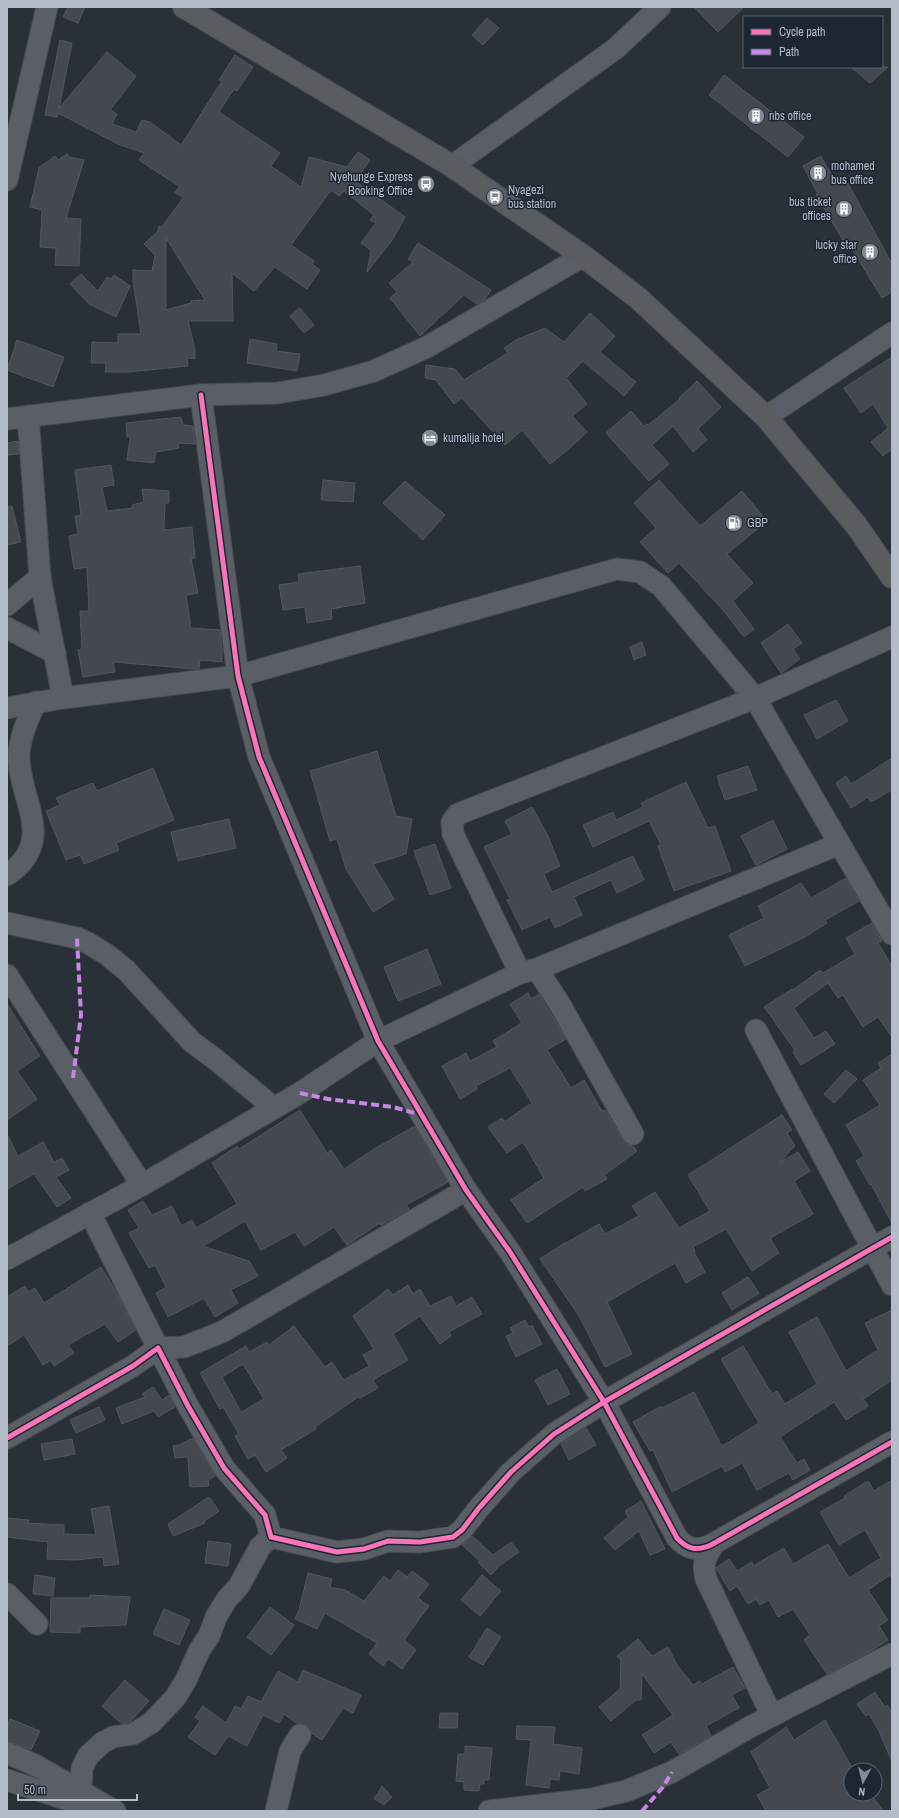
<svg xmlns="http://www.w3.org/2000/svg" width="899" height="1818" viewBox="0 0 899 1818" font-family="'Archivo Narrow',sans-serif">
	<rect width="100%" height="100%" fill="#2a3038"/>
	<g fill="#444950" stroke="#52575f" fill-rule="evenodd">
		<path d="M68,7h17l-7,16 -15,-6z"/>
		<path d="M694,7h50l-26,25z"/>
		<path d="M487,18l12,10 -16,17 -11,-10z"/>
		<path d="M60,40l12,3 -13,65 48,-56 29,24 -26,34 7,4 -5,10 24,8 6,-12 8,2 31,23 41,-64 -3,-1 16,-25 18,12 -16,24 -3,-2 -15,23 61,41 -9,13 30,21 8,-30 38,10 11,-15 12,8 -15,21 50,36 -12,22 -26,33 4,-22 -10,-7 15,-20 -6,-3 4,-5 -30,-24 -5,5 -8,-6 -40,55 23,16 -2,3 8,6 -13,19 -32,-22 -21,24 -22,-18 1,48h-45l7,28v10l-8,-1 1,8 -60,6h-23l1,-9h-15l1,-21 26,1v-9h23l-8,-53v-11l19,1 3,-16 -11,-11 14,-13 1,-5 3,1 21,-29 -8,-6 5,-5 -41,-27 5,-7 -26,-9 -60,-31 -1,4 -12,-2zM166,238l39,62 -14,1v2l-25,7z"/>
		<path d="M851,67h37l-18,16z"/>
		<path d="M724,75l80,62 -16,20 -79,-62z"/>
		<path d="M67,154l2,3 15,3 -18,58 15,1 -2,47 -24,-1 1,-17 -16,-1 2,-37 -12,-3 9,-39 16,-12 3,4z"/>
		<path d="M821,156l15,27 9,-5 47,86v28l-10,6 -36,-59 -3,1 -27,-45 2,-1 -15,-28z"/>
		<path d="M418,243l73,47 -6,9 -8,5 -13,-9 -44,41 -30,-38 7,-6 -8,-9 24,-21 -5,-3z"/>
		<path d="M81,274l17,17 9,-14 4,2 3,-4 16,11 -14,31 -27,-13 -19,-20z"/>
		<path d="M300,308l14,17 -10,8 -14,-17z"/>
		<path d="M590,313l25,23 -15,16 36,30 -12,14 -41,-35 -17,17 21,26 -15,12 15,16 -17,16 -20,16 -28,-34 -17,15 -43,-47 -8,6 -18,-24 -11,-2 1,-13 29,4 9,11 44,-27 -4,-5 14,-9 27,-11 19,14z"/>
		<path d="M250,339l27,5 -1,7 24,3 -3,17 -50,-8z"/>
		<path d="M17,340l47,17 -11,30 -46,-17z"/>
		<path d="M892,357v92l-9,7 -12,-14 17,-14 -15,-24 -12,9 -17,-25z"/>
		<path d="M697,381l24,26 -23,22 9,11 -14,12 -20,-26 -21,19 17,19 -20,17 -43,-48 25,-22 13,15 3,-2 1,1 32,-26 -1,-1z"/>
		<path d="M181,417l2,8 10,1 2,18 -17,-1 1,5 -23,4 -2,11 -27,-3 3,-23h-3l-1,-14z"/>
		<path d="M18,441l1,13 -12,1v-12z"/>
		<path d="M111,465l3,20 -12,2 5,24 26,-3 -1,-3 12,-3 -2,-13 27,2v12h-4l-1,27 28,-3 3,31h-4l7,35 -12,2 5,33 29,2 2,20v12l-22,-2 -1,9h-4l-82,-7 2,10 -32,5 -5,-27 4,-1 -2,-38h9l-2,-44 -13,2 -5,-33 9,-2 -3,-18 6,-1 -6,-45z"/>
		<path d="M323,480l32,3 -2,19 -32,-2z"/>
		<path d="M659,480l41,46 42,-35 25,30 -40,33 26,29 -20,18 21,28 -10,8 -21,-27 -44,-47 -11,10 -28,-31 16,-14 -22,-25z"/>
		<path d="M405,481l40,34 -22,25 -40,-37z"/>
		<path d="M12,506l9,36 -14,3v-38z"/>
		<path d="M360,566l5,37 -34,6 1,10 -25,4 -2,-16 -22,3 -4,-25 20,-3 -1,-8z"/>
		<path d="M788,624l14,19 -9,6 7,10 -19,14 -20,-30z"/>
		<path d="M642,642l4,13 -12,5 -4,-13z"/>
		<path d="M836,700l12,21 -31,18 -13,-24z"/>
		<path d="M377,751l19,65 16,3 -6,35 -33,10 21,35 -21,13 -27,-43 -9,-30 -7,2 -20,-70z"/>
		<path d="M892,758v32l-21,12 -3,-5 -17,11 -15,-25 10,-7 5,8z"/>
		<path d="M748,766l9,24 -32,10 -8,-24z"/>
		<path d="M153,768l21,52 -58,23 3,7 -35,14 -4,-9 -14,5 -20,-49 14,-6 -4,-7 37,-15 4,8z"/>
		<path d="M686,782l22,46 7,-2 16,45 -57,20 -16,-45 3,-1 -12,-24 -56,26 -10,-22 30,-13 3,8 27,-13 -2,-4z"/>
		<path d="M532,807l15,27 13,32 -16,8 8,18 81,-36 11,24 -27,13 -6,-13 -37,17 8,18 -27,13 -5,-11 -28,13 -15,-30 3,-1 -26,-52 28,-13 -7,-13z"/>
		<path d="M229,819l7,29 -58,13 -7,-29z"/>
		<path d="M773,820l14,29 -31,16 -15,-29z"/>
		<path d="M435,844l16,44 -21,7 -16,-44z"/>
		<path d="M846,878l13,23 -34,19 2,3 -22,14 -60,29 -16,-31 35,-17 -6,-12 43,-23 10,15z"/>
		<path d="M872,923l10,18 -4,2 14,23v71l-14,-20 -15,10 -20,-32 -5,3 -10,-15 -34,25 20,30 12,-7 9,13 -34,21 -8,-13 2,-2 -31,-43 28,-18 1,1 27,-20 3,3 32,-19 -9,-16z"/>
		<path d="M427,949l14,35 -43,17 -14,-34z"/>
		<path d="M528,993l3,6 8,-5 27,45 -19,11 24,38 13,-8 18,31 3,-1 18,30 4,4 6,2 4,5 -33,24 3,4 -22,12 -2,-4 -56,36 -16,-23 33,-22 -21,-36 -16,11 -19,-26 14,-9 2,4 28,-19 -22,-35 -34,18 1,3 -17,10 -18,-33 24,-13 4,8 27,-14 -4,-6 29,-18 -12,-19z"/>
		<path d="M7,1004l33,52 -23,15 20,28 -30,21z"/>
		<path d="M892,1054v169l-21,-39 -1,1 -14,-24 8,-5 -18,-31 34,-20 -17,-25 18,-12 -3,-5z"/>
		<path d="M846,1070l11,9 -23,24 -10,-9z"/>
		<path d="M300,1110l27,43 4,-3 13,19 30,-20 41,-23 33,56 -42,23 3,4 -28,16 -1,-2 -33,22 -13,-18 -30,19 -9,-14 -34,18 -16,-29 -42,25 46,15 9,15 -27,14 7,13 -23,14 -11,-19 -36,19 -12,-24 10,-6 -11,-22 -6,3 -20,-35 10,-5 -11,-18 15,-9 9,14 20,-9 9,20 11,-6 4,8 41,-24 -25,-41 25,-17 2,3z"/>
		<path d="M782,1115l10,15 -5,3 8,13 -16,17 19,-11 12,19 -16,10 19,33 -43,24 9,15 -27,18 -26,-42 -33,18 2,4 -1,1 11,20 -19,11 -11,-20 -68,39 25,52 -27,13 -26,-51 -39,-57 26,-17v1l33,-19 6,10 34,-18 -7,-10 23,-14 24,36 31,-17 -22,-36z"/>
		<path d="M7,1134l11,22 25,-14 11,20 8,-4 7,12 -13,7 15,21 -14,9 -23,-33 -27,15z"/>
		<path d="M101,1267l16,26 19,37 -18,12 -13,-18 -37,21 6,8 -20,13 -3,-6 -8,5 -19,-30 -17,11v-49l18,-11 3,6 7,-4 9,15z"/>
		<path d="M748,1277l11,16 -27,17 -10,-17z"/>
		<path d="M408,1285l5,9 7,-5 10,17 21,-10 5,10 16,-9 10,17 -33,18 2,4 -11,8 -20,-28 -27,18 15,26 -35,20 5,8 -18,10 -2,-1 -43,30 1,2 -35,21 6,8 -21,14 -11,-17 -7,4 -13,-23 4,-2 -16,-27 -3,2 -20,-36 46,-27 3,6 18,-10 2,3 25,-19 31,41 7,-5 12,18 25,-14 -6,-11 11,-6 -21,-33 35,-27 5,6zM243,1364l21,35 -23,13 -19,-35z"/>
		<path d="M892,1310v70l-29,19 5,7 -22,14 -12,-18 -54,35 17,26 7,-4 6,11 -17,10 -4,-7 -32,17 -15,-27 -17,9 -3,-6 -50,26 -19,-42 -3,1 -17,-29 28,-16 1,2 32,-16 27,53h3l35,-22 -38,-64 22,-13 29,48 5,-3 8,13 32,-20 -28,-52 28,-15 29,54 32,-21 -13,-27z"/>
		<path d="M525,1320l4,7 3,-2 10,19 -26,13 -10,-21 7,-3 -3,-5z"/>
		<path d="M557,1369l13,25 -22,11 -13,-25z"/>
		<path d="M153,1387l9,13 7,-5 6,12 -17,10 -4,-6 -32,13 -6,-16 29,-11 -3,-3z"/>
		<path d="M99,1407l6,13 -29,13 -6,-13z"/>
		<path d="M586,1428l10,17 -27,15 -8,-16z"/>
		<path d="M193,1438l22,38 -7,4 1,6 -19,1 -2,-30 -13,1 -2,-12 7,-1z"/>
		<path d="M72,1439l3,15 -31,6 -3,-16z"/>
		<path d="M892,1480v98l-2,-3 -22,15 20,30 -9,6 9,14 -17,11 -44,23 -23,-34 6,-5 -17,-26 -15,8 -9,-17 -9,5 -4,-6 -8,5 -11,-18 -7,5 -14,-23 13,-9 8,12 15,-9 1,4 31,-18 9,16 35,-20 21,34 32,-20 -16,-28 -26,15 -19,-33 25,-14 -1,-2 24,-15 6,10z"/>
		<path d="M209,1497l10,14 -16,11 2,1 -32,13 -5,-12z"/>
		<path d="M641,1501l24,48 -15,6 -11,-24 -24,19 -11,-12 24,-21 -3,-6z"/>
		<path d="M109,1506l10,58 -15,2 -1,-9 -27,3 -29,-1 1,-17 -41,-5v-19l22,2 -1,3 36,2v9l32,1 -5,-26z"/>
		<path d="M472,1536l21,19 18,-13 8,10 -20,14 -8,9 -13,-13 2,-1 -18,-16z"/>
		<path d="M208,1541l23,3 -3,22 -23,-3z"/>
		<path d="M398,1570l9,7 5,-6 17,13 -11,14 11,8 -25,34 12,10 -14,19 -14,-10 -5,7 -14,-12 8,-11 -52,-30 -8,16 -22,-10 4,-9 9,-37 24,6 -2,8 15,3 19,11 20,-25 6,5z"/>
		<path d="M35,1575l20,3 -2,18 -20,-2z"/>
		<path d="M482,1575l19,16 -21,25 -19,-16z"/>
		<path d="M90,1595l40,2 -4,28 -46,2v6l-30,-1 1,-34h39z"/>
		<path d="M270,1607l24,18 -23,30 -24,-18z"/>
		<path d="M164,1609l26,11 -11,25 -26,-11z"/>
		<path d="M487,1628l14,9 -18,28 -14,-8z"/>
		<path d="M638,1639l14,17 16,-9 9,18 16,20 7,-4 2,3 31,-17 12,21 -13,7 7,13 -33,18 5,10 -32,18 -8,-12 -17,11 -12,-18 31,-20 -31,-41 -1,26h-5l-25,21 -12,-14 21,-18 1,-29 -4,-4z"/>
		<path d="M303,1670l58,25 -8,18 -10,-5 -21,32 -11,-7 -4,-8 -9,-1 -14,-10 -5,9 -16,-8 -16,31 -19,-10 -13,19 -27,-18 12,-16 -5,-4 8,-11 23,17 9,-17 6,3 7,-13 13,6 17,-31 20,11z"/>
		<path d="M125,1680l24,21 -19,21 -8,2 -20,-18z"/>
		<path d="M875,1692l10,15 2,-2 5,8v49l-13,-31 -10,-17 -3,2 -9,-12z"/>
		<path d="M440,1713h18l-1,15h-18z"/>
		<path d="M10,1719l30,12 -9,19 -24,-9v-14z"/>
		<path d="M825,1720l26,46v28h20l12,17h-117l-9,-16 13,-7 -19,-36 35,-25 8,13z"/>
		<path d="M517,1726l38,1 -2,17 29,4 -3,26 -19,-3 -1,9 -9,-1 -1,9 -23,-3 5,-45 -15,-1z"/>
		<path d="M465,1746l27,2 -3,32h-5v4h-4l-1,7 -15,-1v-8l-8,-1 2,-27h7z"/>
		<path d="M382,1786l10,11 -8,8 -10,-6z"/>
	</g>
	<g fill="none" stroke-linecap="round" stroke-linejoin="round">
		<defs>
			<g id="minor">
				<path d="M452,166l163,-117 45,-42"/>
				<path d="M7,180l40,-173"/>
				<path d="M201,395l37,281 21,81 27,64 92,220 88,149 44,62 94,150 73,136c11,12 20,13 34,7l181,-103"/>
				<path d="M28,416l12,161 23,121"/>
				<path d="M766,417l126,-84"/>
				<path d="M7,419l194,-24 77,-2 46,-8 50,-14 53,-24 156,-91"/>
				<path d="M7,605l33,-28"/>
				<path d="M7,628l48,25"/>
				<path d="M7,708l56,-10 175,-22 379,-107 23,3 21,14 94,112 137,236"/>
				<path d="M7,875c52,-35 10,-77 12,-121 1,-18 9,-36 17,-52"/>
				<path d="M7,923l70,15 11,5 18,11 20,16 66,72 23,17 58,48"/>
				<path d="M537,969l22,34 74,131"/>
				<path d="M520,973l-67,-139 -1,-12 6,-8 297,-116 137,-61"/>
				<path d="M7,975l135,210"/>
				<path d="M756,1030l136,255"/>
				<path d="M90,1213l68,135 26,-1 38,-15 244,-142"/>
				<path d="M7,1259l135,-74 158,-92 78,-52 142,-68 17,-4 302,-125"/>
				<path d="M7,1438l126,-72 25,-18 30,58 36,62 41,47 6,22 66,15 27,-3 24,-8 32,1 33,-5 9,-7 17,-22 32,-36 43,-38 50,-32 288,-165"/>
				<path d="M714,1544c-9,14 -12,18 -8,35l66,137"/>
				<path d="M7,1594l30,30"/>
				<path d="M7,1753l28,12 80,46"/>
				<path d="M7,1780l77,25"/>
				<path d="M81,1792l1,-24 6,-12 14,-13 11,-6 20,-3 18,-11 24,-25 11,-18 13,-29 10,-15 7,-19 11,-18 12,-13 21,-39 11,-10"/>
				<path d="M276,1811l14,-60 10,-16"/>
				<path d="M489,1811l103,-12 34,-8 46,-19 78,-45 142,-73"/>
			</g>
			<path id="highway" d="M184,7l268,159 131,90 55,42 128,119 90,108 36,52"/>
		</defs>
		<use href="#minor" stroke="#484c53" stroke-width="23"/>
		<use href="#highway" stroke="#474c53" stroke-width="24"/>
		<use href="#minor" stroke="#5a5e66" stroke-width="21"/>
		<use href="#highway" stroke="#5a5d60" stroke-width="22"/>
		<g stroke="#c787e3" stroke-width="4" stroke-dasharray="8 4" stroke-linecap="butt">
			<path d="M73,1078l8,-63 -4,-77"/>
			<path d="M300,1093l28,6 65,8 29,8"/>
			<path d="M642,1811l21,-24 9,-15"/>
		</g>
		<defs>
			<g id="cycleway">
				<path d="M201,395l37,281 21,81 27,64 92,220 88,149 44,62 94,150 73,136c11,12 20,13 34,7l181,-103"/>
				<path d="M7,1438l126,-72 25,-18 30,58 36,62 41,47 6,22 66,15 27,-3 24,-8 32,1 33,-5 9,-7 17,-22 32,-36 43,-38 50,-32 288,-165"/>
			</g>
		</defs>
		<use href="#cycleway" stroke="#1d2633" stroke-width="8"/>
		<use href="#cycleway" stroke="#fb73b8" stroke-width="5"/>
	</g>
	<defs>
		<symbol id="building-disc" viewBox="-11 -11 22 22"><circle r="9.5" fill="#848b96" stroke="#1d2633"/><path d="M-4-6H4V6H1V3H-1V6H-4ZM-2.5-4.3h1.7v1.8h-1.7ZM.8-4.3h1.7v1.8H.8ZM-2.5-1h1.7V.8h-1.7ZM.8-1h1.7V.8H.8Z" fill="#fff"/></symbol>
		<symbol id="bus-disc" viewBox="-11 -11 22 22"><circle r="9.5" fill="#848b96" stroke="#1d2633"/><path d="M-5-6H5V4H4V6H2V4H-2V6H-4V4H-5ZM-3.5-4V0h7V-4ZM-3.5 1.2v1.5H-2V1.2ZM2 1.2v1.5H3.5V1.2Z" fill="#fff"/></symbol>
		<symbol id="hotel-disc" viewBox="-11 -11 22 22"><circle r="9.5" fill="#848b96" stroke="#1d2633"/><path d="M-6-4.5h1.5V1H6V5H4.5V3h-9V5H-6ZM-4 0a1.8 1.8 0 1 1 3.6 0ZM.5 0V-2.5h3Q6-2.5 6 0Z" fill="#fff"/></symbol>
		<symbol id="fuel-disc" viewBox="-11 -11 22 22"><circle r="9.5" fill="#848b96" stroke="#1d2633"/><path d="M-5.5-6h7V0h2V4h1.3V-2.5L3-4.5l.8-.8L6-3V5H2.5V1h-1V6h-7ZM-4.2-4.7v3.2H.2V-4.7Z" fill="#fff"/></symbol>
	</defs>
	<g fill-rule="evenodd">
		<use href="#building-disc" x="746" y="106" width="20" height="20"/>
		<use href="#building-disc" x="808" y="163" width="20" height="20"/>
		<use href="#bus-disc" x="416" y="174" width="20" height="20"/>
		<use href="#bus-disc" x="485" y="187" width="20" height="20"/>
		<use href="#building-disc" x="834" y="199" width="20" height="20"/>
		<use href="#building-disc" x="860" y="242" width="20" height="20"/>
		<use href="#hotel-disc" x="420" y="428" width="20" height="20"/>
		<use href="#fuel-disc" x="724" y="513" width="20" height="20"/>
	</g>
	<g text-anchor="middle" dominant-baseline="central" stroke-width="3" stroke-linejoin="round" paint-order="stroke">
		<g font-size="12" fill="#b4bcc9" stroke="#1d2633" text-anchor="start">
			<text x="769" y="116">nbs office</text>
			<text x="831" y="166">mohamed<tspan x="831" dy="14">bus office</tspan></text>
			<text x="413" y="177" text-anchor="end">Nyehunge Express<tspan x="413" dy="14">Booking Office</tspan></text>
			<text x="508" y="190">Nyagezi<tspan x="508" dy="14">bus station</tspan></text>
			<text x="831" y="202" text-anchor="end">bus ticket<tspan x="831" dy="14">offices</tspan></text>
			<text x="857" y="245" text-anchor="end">lucky star<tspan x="857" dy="14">office</tspan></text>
			<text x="443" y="438">kumalija hotel</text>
			<text x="747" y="523">GBP</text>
		</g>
	</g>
	<rect width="899" height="1818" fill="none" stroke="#b4bcc9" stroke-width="16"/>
	<rect x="743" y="16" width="140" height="52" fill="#1d2633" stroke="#59626f"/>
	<rect x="751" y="29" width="20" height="6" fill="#fb73b8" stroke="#59626f"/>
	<text x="779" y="36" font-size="12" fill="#b4bcc9">Cycle path</text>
	<rect x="751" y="49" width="20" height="6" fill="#c787e3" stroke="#59626f"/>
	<text x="779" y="56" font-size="12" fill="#b4bcc9">Path</text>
	<g transform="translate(863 1782) rotate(187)"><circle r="19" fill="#1d2633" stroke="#59626f"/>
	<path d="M0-3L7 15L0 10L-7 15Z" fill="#848b96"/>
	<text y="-6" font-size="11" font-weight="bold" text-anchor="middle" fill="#b4bcc9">N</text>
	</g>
	<path d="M18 1794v6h119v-6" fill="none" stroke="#b4bcc9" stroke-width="2"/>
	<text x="24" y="1794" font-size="12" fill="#b4bcc9" stroke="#1d2633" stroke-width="3" paint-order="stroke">50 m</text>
</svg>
